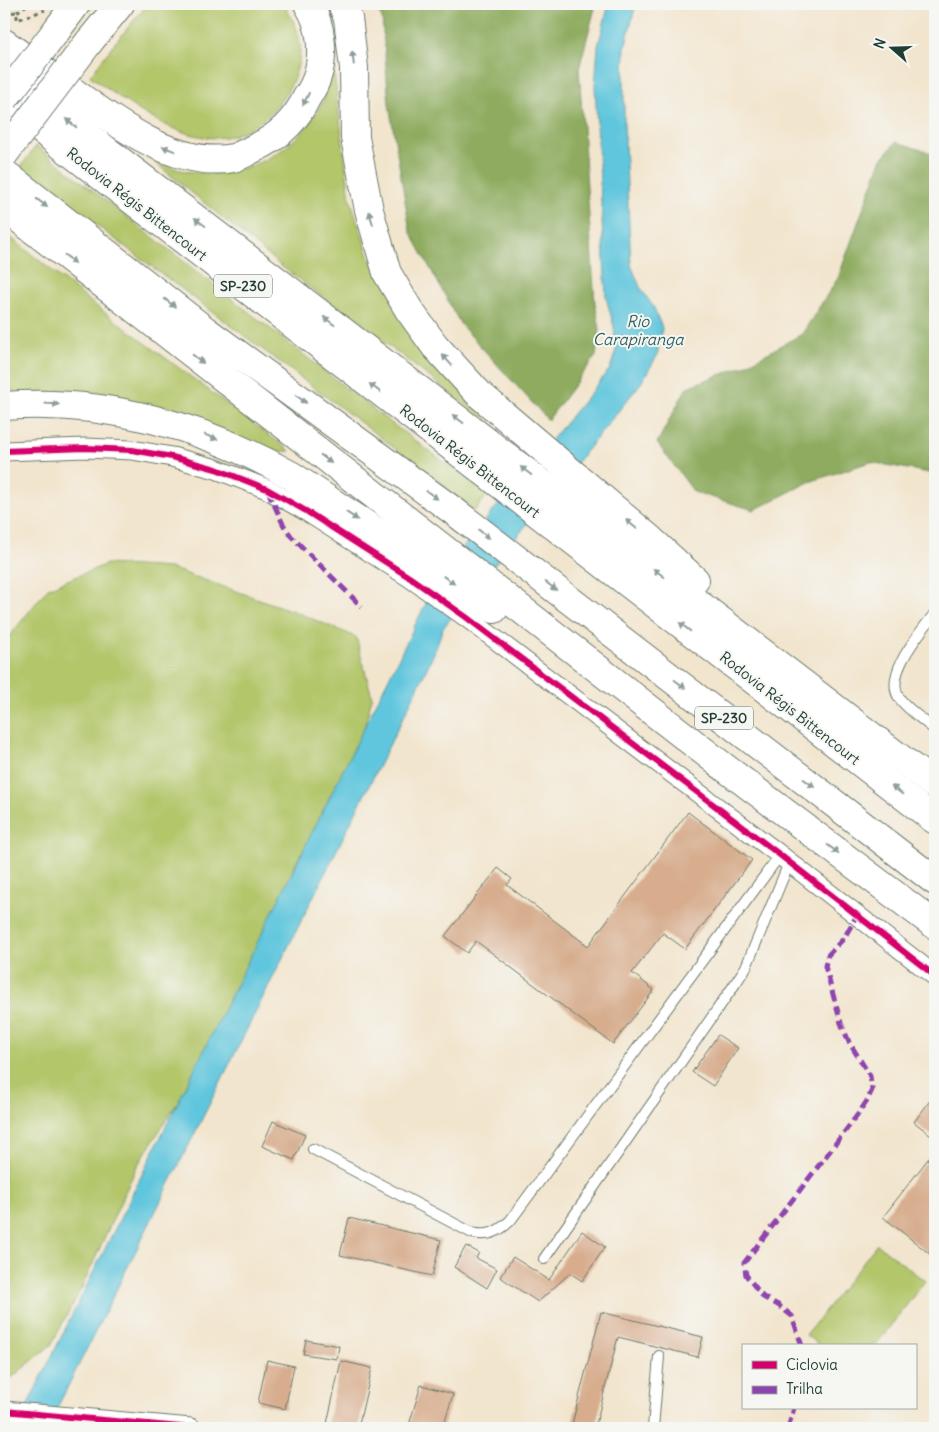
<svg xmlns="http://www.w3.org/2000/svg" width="939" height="1432" viewBox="0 0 939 1432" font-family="Delius,sans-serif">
	<rect width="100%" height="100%" fill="#f6f6f2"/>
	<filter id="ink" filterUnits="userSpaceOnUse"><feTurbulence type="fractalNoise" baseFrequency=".02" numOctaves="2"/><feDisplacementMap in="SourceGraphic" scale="10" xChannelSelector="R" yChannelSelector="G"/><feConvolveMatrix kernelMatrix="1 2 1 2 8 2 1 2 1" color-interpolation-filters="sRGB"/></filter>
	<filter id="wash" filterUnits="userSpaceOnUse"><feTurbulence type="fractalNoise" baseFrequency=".0096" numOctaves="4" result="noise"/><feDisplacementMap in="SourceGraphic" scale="20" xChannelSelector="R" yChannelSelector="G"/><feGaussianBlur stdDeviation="1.12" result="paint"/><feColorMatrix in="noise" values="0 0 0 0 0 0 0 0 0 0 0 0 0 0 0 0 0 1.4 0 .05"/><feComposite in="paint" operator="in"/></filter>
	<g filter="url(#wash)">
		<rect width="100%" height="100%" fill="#f2e5ce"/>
		<g fill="#b3c66a" stroke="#69824f">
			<path d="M148,4h135c9,13 18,29 17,45 -1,47 -48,96 -96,88 -44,-7 -79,-36 -114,-61l24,-32z"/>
			<path d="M333,64l17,135 20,60 63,101 65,70 -101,-78 -116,-86 -135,-111c12,5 26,14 39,16 57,9 108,-15 136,-66 6,-12 8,-28 12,-41z"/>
			<path d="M36,146l355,277 97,71 -13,17 -95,-74 -360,-269z"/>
			<path d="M4,232l88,71 198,148 -19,1 -267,-57z"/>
			<path d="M107,564l63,4 126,44 60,25 16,60 -15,59 -28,53 -33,53 -22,60 -88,167 -49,77 -54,119 -32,60 -47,39v-741l44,-55z"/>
			<path d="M877,1244l48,37 -50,65h-55l-14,-11z"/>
		</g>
		<g fill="#8eab5e" stroke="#567449">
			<path d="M372,4h224l-17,65 16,235 5,25 -4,27 -48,64 -87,-95 -51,-94 -21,-127 -7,-86z"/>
			<path d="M896,142l39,12v320l-65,-12 -61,20 -55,28 -60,-18 -37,-49 30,-56 57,-21 58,-32 36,-56 43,-118z"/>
		</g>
		<path fill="#60c6dd" stroke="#408288" d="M609,4h27l-11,43 -1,29v48l7,141 9,22 14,21 8,20 -5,28 -16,27 -198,245 -9,25 -20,43 -367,732h-31l408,-821 41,-62 145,-176 6,-19 -2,-23 -8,-30 -11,-211 3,-40z"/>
		<g id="blocks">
			<g fill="#d7ad8e">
				<path d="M688,812l64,48 -67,89 -22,-16 -31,40 22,17 -41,54 -137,-103 -9,12 -22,-17 53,-68 14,11 -5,6 81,61z"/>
				<path d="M718,1035l20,13 -25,38 -21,-14z"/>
				<path d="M935,1094v44l-21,-16z"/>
				<path d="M273,1121l32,14 -11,25 -32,-14z"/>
				<path d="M935,1150v108l-52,-41z"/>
				<path d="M349,1218l92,22 -9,36 -92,-21z"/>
				<path d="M582,1231l23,16 -23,34 -12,-8 -32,29 -38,-25 13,-20 36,23z"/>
				<path d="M466,1246l13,7 -3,5 21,11 -10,19 -33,-21z"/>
				<path d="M601,1312l102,25 -5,20 -80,-20 -23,91h-24z"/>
				<path d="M306,1340l33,6 -2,13 -34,-5z"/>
				<path d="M267,1360l27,6 -9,43 -27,-6z"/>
				<path d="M341,1361l31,7 -14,60h-32z"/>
				<path d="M421,1385l32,9 -10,34h-21l-13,-3z"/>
			</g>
		</g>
	</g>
	<g filter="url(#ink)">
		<use href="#blocks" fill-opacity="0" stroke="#69786a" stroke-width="1"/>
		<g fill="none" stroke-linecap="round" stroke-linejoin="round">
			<defs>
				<g id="service">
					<path d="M935,613c-13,18 -53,62 -35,86 9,12 24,21 35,31"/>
					<path d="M313,1149l159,84c16,4 26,-1 38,-12l270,-366"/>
					<path d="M544,1259l191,-275 11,-17 43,-104"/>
					<path d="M653,1428l6,-72"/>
				</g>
				<g id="minor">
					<path d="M4,451l81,-3 47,2 40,7 44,12 51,20 39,22 103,66 57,40 314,238 155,121"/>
					<path d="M4,1411l187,17"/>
				</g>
				<g id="primary">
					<path d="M342,4l6,14 6,50 1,70 14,72 18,63 22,37 26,36 44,48 172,146 44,40"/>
					<path d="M56,31l20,-27"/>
					<path d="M89,42l31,-38"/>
					<path d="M4,43c22,16 45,32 68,48 42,31 105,78 161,67 8,-2 17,-8 24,-11 23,-11 39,-27 50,-50 4,-6 8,-13 10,-20 8,-23 4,-54 -9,-73"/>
					<path d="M4,72l931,713"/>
					<path d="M4,207l720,560 211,158"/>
					<path d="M4,406c100,-8 201,20 288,70l202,133"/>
				</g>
				<g id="motorway">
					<path d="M4,101l931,719"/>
					<path d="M4,173l202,158 249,181 480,369"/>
				</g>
			</defs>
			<use href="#service" stroke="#69786a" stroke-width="12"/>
			<use href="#minor" stroke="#69786a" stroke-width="21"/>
			<use href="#primary" stroke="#69786a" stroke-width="30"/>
			<use href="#motorway" stroke="#69786a" stroke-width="30"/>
			<g stroke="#69786a" stroke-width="3" stroke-dasharray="4 4" stroke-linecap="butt">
				<path d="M17,12l11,-8"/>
				<path d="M4,13l13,-1v8l28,-10"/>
			</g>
			<use href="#service" stroke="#fff" stroke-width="10"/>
			<use href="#minor" stroke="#fff" stroke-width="19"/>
			<use href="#primary" stroke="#fff" stroke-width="28"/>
			<use href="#motorway" stroke="#fff" stroke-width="28"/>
			<defs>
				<g id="primary-bridge">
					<path d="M4,99l52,-68"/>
					<path d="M4,154l85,-112"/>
				</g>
			</defs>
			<use href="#primary-bridge" stroke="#69786a" stroke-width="30" stroke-linecap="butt"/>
			<use href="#primary-bridge" stroke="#fff" stroke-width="28"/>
			<g stroke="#8e44ad" stroke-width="5" stroke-dasharray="10 5" stroke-linecap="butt">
				<path d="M268,491l15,33 8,12 71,71"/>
				<path d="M802,1346l-10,-30 -14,-11 -15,-8 -17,-22 -2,-12 115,-150 8,-12 5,-11 -2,-14 -21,-34 -8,-19 -16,-57 3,-11 16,-17 13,-23"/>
				<path d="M788,1428l6,-20"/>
			</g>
			<defs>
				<g id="cycleway">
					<path d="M4,451l81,-3 47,2 40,7 44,12 51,20 39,22 103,66 57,40 314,238 155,121"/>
					<path d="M4,1411l187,17"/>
				</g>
			</defs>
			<use href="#cycleway" stroke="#f6f6f2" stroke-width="9"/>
			<use href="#cycleway" stroke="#d6006c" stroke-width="6"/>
		</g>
		<defs><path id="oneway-solid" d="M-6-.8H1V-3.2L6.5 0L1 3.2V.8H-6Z" transform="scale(1.25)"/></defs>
		<g fill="#8f9e9a">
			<use href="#oneway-solid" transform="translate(353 58) rotate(-97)"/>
			<use href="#oneway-solid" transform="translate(306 99) rotate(116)"/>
			<use href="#oneway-solid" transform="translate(71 123) rotate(-142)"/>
			<use href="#oneway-solid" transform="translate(169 149) rotate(-159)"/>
			<use href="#oneway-solid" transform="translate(42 203) rotate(38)"/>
			<use href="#oneway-solid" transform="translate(371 218) rotate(-106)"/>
			<use href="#oneway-solid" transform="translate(200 222) rotate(-143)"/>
			<use href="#oneway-solid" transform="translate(70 259) rotate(38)"/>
			<use href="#oneway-solid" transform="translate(170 303) rotate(38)"/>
			<use href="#oneway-solid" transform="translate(329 321) rotate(-143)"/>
			<use href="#oneway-solid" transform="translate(198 359) rotate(38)"/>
			<use href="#oneway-solid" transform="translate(447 360) rotate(-132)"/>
			<use href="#oneway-solid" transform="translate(375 388) rotate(-142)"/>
			<use href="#oneway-solid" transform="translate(301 399) rotate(36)"/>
			<use href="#oneway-solid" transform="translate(52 404) rotate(3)"/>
			<use href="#oneway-solid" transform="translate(458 419) rotate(-143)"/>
			<use href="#oneway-solid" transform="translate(211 437) rotate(21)"/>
			<use href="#oneway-solid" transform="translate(326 459) rotate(38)"/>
			<use href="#oneway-solid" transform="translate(526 471) rotate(-143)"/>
			<use href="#oneway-solid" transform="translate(432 495) rotate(36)"/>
			<use href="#oneway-solid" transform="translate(352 516) rotate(34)"/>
			<use href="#oneway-solid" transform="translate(631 524) rotate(-140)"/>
			<use href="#oneway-solid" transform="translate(484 534) rotate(38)"/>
			<use href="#oneway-solid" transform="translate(659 573) rotate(-143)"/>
			<use href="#oneway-solid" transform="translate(449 580) rotate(33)"/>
			<use href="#oneway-solid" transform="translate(551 586) rotate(37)"/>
			<use href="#oneway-solid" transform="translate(685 627) rotate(-142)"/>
			<use href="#oneway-solid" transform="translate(680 684) rotate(37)"/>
			<use href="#oneway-solid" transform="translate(809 783) rotate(37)"/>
			<use href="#oneway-solid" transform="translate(897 790) rotate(-142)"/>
			<use href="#oneway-solid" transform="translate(833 849) rotate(37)"/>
		</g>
	</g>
	<g text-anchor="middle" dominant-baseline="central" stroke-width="4" stroke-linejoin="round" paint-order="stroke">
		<g fill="#f6f6f2" stroke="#60746d" stroke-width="1">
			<rect x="214" y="274.5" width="58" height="23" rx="4"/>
			<rect x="695" y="706.5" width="58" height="23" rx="4"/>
		</g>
		<g font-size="14" font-weight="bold" fill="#1f3d34">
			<text x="243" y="286">SP-230</text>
			<text x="724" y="718">SP-230</text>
		</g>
		<g font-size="15" fill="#1f3d34" stroke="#f6f6f2">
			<text transform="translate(137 204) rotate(38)">Rodovia Régis Bittencourt</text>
			<text transform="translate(470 461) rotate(38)">Rodovia Régis Bittencourt</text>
			<text transform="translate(790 708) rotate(38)">Rodovia Régis Bittencourt</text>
		</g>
		<g font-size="16" font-style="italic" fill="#2f5f5e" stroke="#f6f6f2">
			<text x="638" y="321">Rio<tspan x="638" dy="18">Carapiranga</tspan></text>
		</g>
	</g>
	<rect width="939" height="1432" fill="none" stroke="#f6f6f2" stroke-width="20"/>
	<rect x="742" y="1344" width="175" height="65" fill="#f6f6f2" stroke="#a0aca6"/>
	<rect x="752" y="1361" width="25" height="8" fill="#d6006c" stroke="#a0aca6"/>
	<text x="786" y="1370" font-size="15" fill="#1f3d34">Ciclovia</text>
	<rect x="752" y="1386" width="25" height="8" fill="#8e44ad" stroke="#a0aca6"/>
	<text x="786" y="1394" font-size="15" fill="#1f3d34">Trilha</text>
	<g transform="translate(892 48) rotate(290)" stroke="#f6f6f2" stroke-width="4" paint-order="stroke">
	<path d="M0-4L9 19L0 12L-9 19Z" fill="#1f3d34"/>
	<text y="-8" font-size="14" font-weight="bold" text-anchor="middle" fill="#1f3d34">N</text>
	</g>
</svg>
